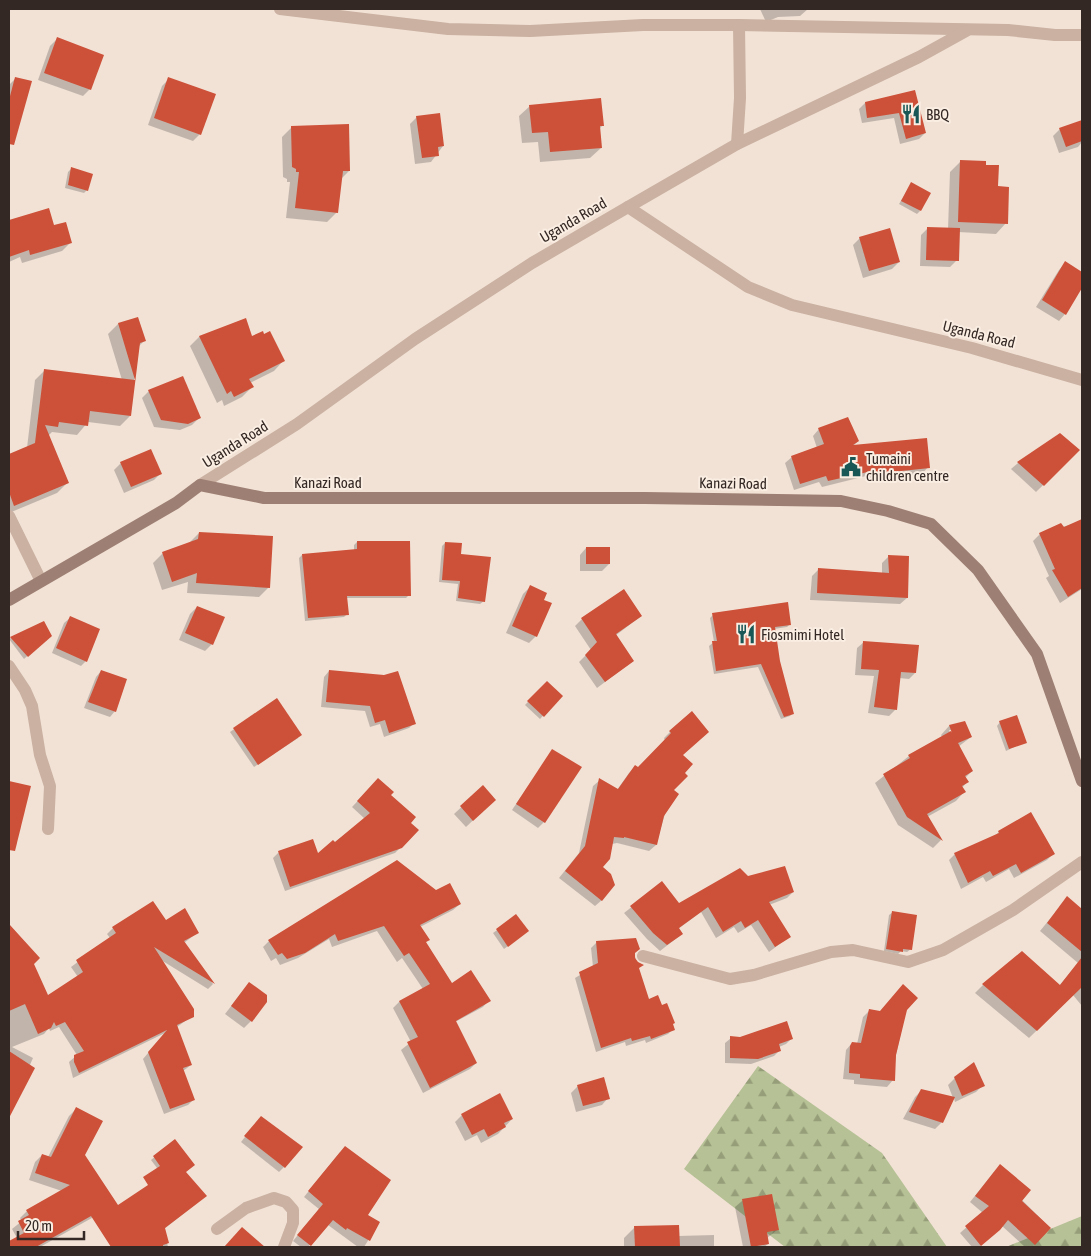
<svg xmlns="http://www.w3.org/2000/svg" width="1091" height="1256" viewBox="0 0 1091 1256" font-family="'Asap Condensed',sans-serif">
	<defs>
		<pattern id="forest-firs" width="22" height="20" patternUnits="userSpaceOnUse" patternTransform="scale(1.25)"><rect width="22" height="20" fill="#b6c195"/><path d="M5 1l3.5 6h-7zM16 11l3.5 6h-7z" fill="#959d79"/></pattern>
	</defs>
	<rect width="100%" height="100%" fill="#f2e2d6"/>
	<g fill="url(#forest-firs)">
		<path d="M758,1066l124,87 65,94h-162l-101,-78z"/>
		<path d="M1082,1216v31h-76z"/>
	</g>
	<g fill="#0003" fill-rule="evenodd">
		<path d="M760,9h48l-8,7 -22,1 -12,5z"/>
		<path d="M57,39l33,50 -7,7 -45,-16 12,-34z"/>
		<path d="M16,78l-6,59 -1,-52z"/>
		<path d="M169,79l31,55 -7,7 -45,-16 14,-39z"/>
		<path d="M914,92l11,41 -6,6 -19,5 -6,-26 -32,5 -3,-14 6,-6z"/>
		<path d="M530,106l72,20 -3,3 2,19 -11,10 -50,4 -2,-20 -16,1 -3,-27z"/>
		<path d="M417,117l26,29 -12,16 -16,2 -5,-40z"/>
		<path d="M1082,121v21l-4,5 -19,6 -6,-17 7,-7z"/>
		<path d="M292,127l57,44 -8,8 -4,33 -10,10 -41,-4 4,-36h-3v-3l-4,-2 -1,-40z"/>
		<path d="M961,161l24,5 12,22 9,35 -10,11 -38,-2 -1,28 -7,7 -30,-1 1,-31 7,-7 20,1 2,-57z"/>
		<path d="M71,169l16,21 -3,3 -19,-5 3,-16z"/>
		<path d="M911,184l9,27 -3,3 -18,-10z"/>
		<path d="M19,219l52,23 -9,9 -40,12 -2,-6 -11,5v-39z"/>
		<path d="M860,238l39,24 -7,7 -29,9 -10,-33z"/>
		<path d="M1065,263l17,10v12l-17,29 -6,7 -23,-14 23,-37z"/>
		<path d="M137,318l7,23 -6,6 -8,69 -10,10 -32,-4 -11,13 -25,-3 -4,4 19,47 -10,10 -48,20v-57l18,-8 8,-68 10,-10 77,10 -14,-46 10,-10z"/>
		<path d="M199,337l53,1 31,23 -9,10 -24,12 2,4 -10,10 -18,9 -2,-6 -5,3 -27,-57z"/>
		<path d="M149,391l50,27 -7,7 -12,5 -26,-3 -12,-29z"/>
		<path d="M819,429l39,12 -5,5 75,21 -6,7 -56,5v-3l-44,11 -3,-5 -25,8 -9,-27 7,-6 25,-9 -4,-12z"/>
		<path d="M1079,450l-43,42 -25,-23 7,-6z"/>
		<path d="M121,463l40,10 -7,7 -30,13 -10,-23z"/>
		<path d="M1082,521v22l-3,1 3,4v41l-22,14 -14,-25 3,-2 -16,-35 7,-7z"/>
		<path d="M199,533l70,54 -10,10 -72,-4 1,-11 -26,8 -9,-27 10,-10 26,-10z"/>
		<path d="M357,542l52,53 -3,3h-60l1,16 -3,3 -39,4 -6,-63 3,-3 52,-4v-6z"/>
		<path d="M445,543l15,12 24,46 -4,3 -24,-3 2,-17 -19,-2 3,-36z"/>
		<path d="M586,548l23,16 -7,7h-22v-16z"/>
		<path d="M889,556l18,42 -7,6 -90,-4 2,-24 7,-7 63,5v-11z"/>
		<path d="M530,587l6,49 -7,7 -23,-10 17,-39z"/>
		<path d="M197,607l15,37 -7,7 -26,-11 11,-26z"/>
		<path d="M713,615l77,9 -3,3 -13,2 5,32 14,52 -3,3 -9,3 -23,-52 -44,7 -5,-28 5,-4 -4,-24z"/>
		<path d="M641,616l-26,20 18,25 -36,27 -18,-26 12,-12 -16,-24 7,-7z"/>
		<path d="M70,618l16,43 -5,5 -29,-13 12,-30z"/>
		<path d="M43,622l7,13 -26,24 -15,-20z"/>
		<path d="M864,642l51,31 -6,6 -10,-1 -4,32 -6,6 -21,-3 6,-37 -19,-1 2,-27z"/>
		<path d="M101,671l14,40 -5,6 -26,-9 12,-31z"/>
		<path d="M329,671l85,52 -5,5 -25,9 -4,-13 -10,3 -5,-16 -44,-4 3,-30z"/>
		<path d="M547,682l14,14 -21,23 -15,-14z"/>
		<path d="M277,699l21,39 -44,29 -24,-35z"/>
		<path d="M965,722l6,15 -13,10 14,24 -7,7 2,4 -5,6 2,4 -8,9 -29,16 14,23 -8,8 -35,-23 -23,-42 34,-27 33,-19 -1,-2 8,-9zM949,730h3l1,10z"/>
		<path d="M1000,722l25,20 -19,9 -9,-25z"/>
		<path d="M670,732h38l-26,23 -26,90 -7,6 -32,-8 -5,1 -11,23 1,33 -7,6 -36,-28 20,-25 14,-67 7,-6 17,10 12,-17 6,-6 3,2 27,-28 -1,-3z"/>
		<path d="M552,751l-8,71 -6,6 -26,-18z"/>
		<path d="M373,785l17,10 19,28 -8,24 -6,6 -110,38 -12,-33 6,-6 39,3 47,-36 -13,-12z"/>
		<path d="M483,787l5,19 -22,21 -12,-13z"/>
		<path d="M999,832l54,22 -6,6 -33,18 -5,-9 -23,13 -3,-5 -22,12 -12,-29 6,-6 38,-17z"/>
		<path d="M748,878l45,14 -6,6 -18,7 20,32 -20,15 -18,-27 -13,8 -4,-6 -18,11 -15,-26 -23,17 4,5 -22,17 -13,-12 -23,-26 38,-30 17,22z"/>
		<path d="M436,892l24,12 -7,6 -33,17 8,13 -3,3 26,41 38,16 -6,7 -28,15 21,41 -6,6 -47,24 -22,-43 10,-8 -18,-34 6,-6 24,-13 -21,-31 -5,4 -20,-31 -45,16 -3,-8 -31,19 -18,7 -4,-7 -5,3 -8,-14 6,-6z"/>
		<path d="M1067,898l15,13v95l-9,-11 -44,43 -54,-45 8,-8 76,1 19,-23 -38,-32z"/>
		<path d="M893,912l18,37 -4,3 -6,-1 -3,3 -14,-3 5,-36z"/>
		<path d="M516,916l8,18 -20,15 -11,-16z"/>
		<path d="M165,921l32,12 -13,10 29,41 -5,5 -47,-29 31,56 -15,11 14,38 -8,6 11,28 -6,6 -24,9 -21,-55 22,-26 -92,45 -4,-16 8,-7 -18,-28 -9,4 -1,-3 -5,6 -32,13 21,11 -19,43 -5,-3v-174l29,34 -6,6 15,33 31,-20 -7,-10 39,-29 -3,-4 6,-6z"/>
		<path d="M597,942l37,11 14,47 24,25 1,4 -5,5 -22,9 -1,-3 -19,6 -1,-4 -29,10 -21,-74 18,-11 -2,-19z"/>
		<path d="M249,983l2,38 -7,7 -19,-14z"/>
		<path d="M870,1010l9,2 27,-2 -10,45 -3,25 -6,7 -33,-3v-4l-11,-1 3,-29 6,-7 5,1 6,-27z"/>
		<path d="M731,1038l60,1 -5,5 -7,3 1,3 -6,6 -23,8 -26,-1v-20z"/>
		<path d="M955,1078l28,7 -7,7 -21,10 -1,-4 -12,24 -7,7 -32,-10 12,-22 7,-7 31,8 -5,-13z"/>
		<path d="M578,1086l30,12 -6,7 -26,7 -5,-19z"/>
		<path d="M76,1109l8,46 24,54 -68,38h-31v-4l8,-5 -5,-9 10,-8 -2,-3 7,-7 35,-20 -33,-11 6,-18 7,-7 6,2 21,-41z"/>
		<path d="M462,1115l50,4 -14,15 -17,9 -4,-8 -12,6 -10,-19z"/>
		<path d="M257,1122l27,45 -5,5 -38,-30z"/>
		<path d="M175,1141l-12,35 -12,-16z"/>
		<path d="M340,1152l26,64 13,7 -15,24h-6l-30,-22 -20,22h-7l-8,-6 26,-32 -15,-12z"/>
		<path d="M994,1172l56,56 -18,19h-7l-23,-21 -23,21h-7l-12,-14 23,-20 -13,-11z"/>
		<path d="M771,1195l6,35 -10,8 1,6 -4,3h-21l-8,-40 7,-6z"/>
		<path d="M197,1203l-33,26 4,18h-47l-4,-5z"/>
		<path d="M635,1227l43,9 36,-1v12h-90v-9z"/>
	</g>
	<g fill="#cd5038">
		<path d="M57,37l47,18 -13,35 -47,-17z"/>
		<path d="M15,77l17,4 -18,64 -5,-1v-44z"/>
		<path d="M168,77l48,17 -15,41 -47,-17z"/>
		<path d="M915,90l11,43 -20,6 -7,-26 -32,5 -2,-16z"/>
		<path d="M601,98l3,28h-4l2,22 -52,4 -2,-20 -16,1 -3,-28z"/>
		<path d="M440,113l4,33 -6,1 1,9 -17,2 -6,-42z"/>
		<path d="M1082,120v21l-16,6 -7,-19z"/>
		<path d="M349,124l1,47h-7l-5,42 -43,-5 4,-36h-3v-3l-4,-2 -1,-41z"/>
		<path d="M960,160l26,1v4h13l-1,21 11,1 -1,37 -50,-2z"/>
		<path d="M71,167l22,7 -5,17 -20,-6z"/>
		<path d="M911,182l20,11 -10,18 -20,-10z"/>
		<path d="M49,208l5,17 12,-3 6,21 -42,12 -1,-5 -20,7v-37z"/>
		<path d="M927,227l33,1 -1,33 -33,-1z"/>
		<path d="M890,228l10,34 -31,9 -10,-34z"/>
		<path d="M1065,261l17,11v16l-16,27 -24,-15z"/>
		<path d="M138,317l8,24 -6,2 -9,73 -41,-5 -2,15 -29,-4 -1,5 -13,-2 24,58 -55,23 -5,-14v-38l26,-11 9,-74 91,11 -17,-57z"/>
		<path d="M246,318l6,18 11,-5 1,3 6,-3 15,30 -36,18 5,8 -20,10 -3,-6 -4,3 -28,-58z"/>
		<path d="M183,376l18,42 -13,6 -27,-4 -13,-30z"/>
		<path d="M848,417l11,24 -6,4 74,-7 3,30 -58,6v-3l-44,10 -2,-5 -26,8 -9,-28 33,-12 -6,-16z"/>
		<path d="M1060,433l20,17 -36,36 -27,-24z"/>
		<path d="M151,449l11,25 -31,13 -11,-25z"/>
		<path d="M1082,519v69l-14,9 -16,-27 3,-1 -16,-36 22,-10 3,4z"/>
		<path d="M199,532l74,4 -3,52 -74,-5 1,-10 -25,9 -10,-30 36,-13z"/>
		<path d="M357,541h53l1,55h-64l2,19 -41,3 -6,-64 55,-5z"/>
		<path d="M445,542l17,1 -1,11 30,3 -6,45 -27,-4 2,-17 -18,-1z"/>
		<rect x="586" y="547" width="24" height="17"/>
		<path d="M888,555l21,1 -1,42 -91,-5 1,-25 71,5z"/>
		<path d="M530,585l17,8 -3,7 8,3 -15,34 -25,-11z"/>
		<path d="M624,589l18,27 -26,18 18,27 -29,21 -20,-27 12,-13 -16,-24z"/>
		<path d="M788,602l3,23 -16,2 5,34 14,53 -10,3 -23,-53 -45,7 -4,-30h5l-5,-28z"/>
		<path d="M197,606l28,11 -12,28 -28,-12z"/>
		<path d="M70,616l30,13 -13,33 -31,-14z"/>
		<path d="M44,621l8,15 -24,21 -18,-20z"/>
		<path d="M863,641l56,4 -3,28 -15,-1 -4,38 -23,-3 5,-37 -18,-1z"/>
		<path d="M101,670l26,9 -11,33 -28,-10z"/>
		<path d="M329,670l55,5 14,-4 18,53 -27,9 -4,-13 -10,3 -5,-17 -44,-4z"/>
		<path d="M547,681l16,15 -19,21 -17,-16z"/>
		<path d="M277,698l25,37 -44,30 -25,-37z"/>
		<path d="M692,711l17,21 -26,23 10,9 -8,9 3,3 -14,14 5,4 -15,22 -7,29 -33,-8v1l-10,-1 -4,22 -7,8 8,7 4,11 -13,16 -37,-30 20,-25 14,-68 19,11 17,-24 3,2 33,-34 -2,-2z"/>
		<path d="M1017,715l10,28 -18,6 -10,-28z"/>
		<path d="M965,721l7,16 -14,6 15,28 -8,5 4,6 -7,4 4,6 -39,22 16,27 -36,-24 -24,-43 27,-16 -2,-3 43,-24 1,2 -3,-8z"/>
		<path d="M552,749l30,18 -37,56 -29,-19z"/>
		<path d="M378,778l16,14 -3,3 25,22 -5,6 8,7 -17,18 -112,39 -12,-36 35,-12 5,14 15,-13 2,2 35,-29 -13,-12z"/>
		<path d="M9,781l22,5 -16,65 -6,-1z"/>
		<path d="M483,785l13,15 -23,21 -13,-15z"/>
		<path d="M1031,812l24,42 -34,19 -5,-9 -23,12 -3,-5 -22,12 -14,-30 45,-20 -1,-2z"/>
		<path d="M397,860l39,30 14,-7 11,21 -41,21 10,15 -4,2 26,41 19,-13 20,31 -35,20 21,42 -47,25 -23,-46 11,-5 -19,-36 31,-17 -21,-31 -5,3 -20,-30 -46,15 -3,-7 -30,19 -18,6 -5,-6 -4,2 -10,-15z"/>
		<path d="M785,866l9,26 -25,10 22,35 -16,10 -17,-27 -13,8 -4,-7 -18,11 -15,-25 -29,21 4,6 -16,11 -14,-12 -23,-27 32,-25 17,22 61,-35 8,8z"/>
		<path d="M1067,896l15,13v43l-35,-29z"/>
		<path d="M153,901l13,19 19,-12 14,25 -15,8 31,43 -61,-37 40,62v8l-17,8 15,40 -9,3 12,32 -25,9 -22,-57 19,-22 -88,43 -5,-11v-7l10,-4 -19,-29 -9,4 -2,-4 -3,6 -13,6 -13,-30 -16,7v-87l31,34 -6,6 14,31 35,-23 -7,-12 40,-27 -4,-6z"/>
		<path d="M892,911l25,4 -5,35 -9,-1v3l-17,-3z"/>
		<path d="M516,914l13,17 -21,16 -12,-18z"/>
		<path d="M636,938l4,11 -5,4v5l3,4 6,3 -5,3 10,31 9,-4 4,10 5,-2 8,20 -2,1 2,6 -24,9 -1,-3 -18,5 -1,-3 -30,10 -22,-76 19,-9 -2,-22z"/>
		<path d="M1022,951l38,34 22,-28v30l-45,44 -55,-47z"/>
		<path d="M249,982l18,13v7l-15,20 -21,-16z"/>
		<path d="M903,984l15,14 -11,12 -11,45 -1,26 -35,-3v-4l-11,-1 1,-27 2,-4 9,1 8,-34 11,2z"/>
		<path d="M787,1021l6,18 -14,5 2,7 -23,8 -28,-1v-22l10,1z"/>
		<path d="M9,1051l26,17 -26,50z"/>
		<path d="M974,1062l11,24 -23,10 -8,-19z"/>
		<path d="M604,1077l6,22 -27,7 -6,-21z"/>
		<path d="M921,1089l34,8 -12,26 -34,-11z"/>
		<path d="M500,1093l13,26 -9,4 2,4 -18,10 -4,-8 -12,6 -11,-21z"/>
		<path d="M76,1107l27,14 -18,34 33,50 30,-20 -5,-8 17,-11 -7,-10 22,-17 20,26 -9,7 21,24 -42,32 4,15 -6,2v2h-52l-20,-31 -55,31h-27v-6l15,-8 -6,-12 11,-6 -3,-5 44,-25 -35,-12 7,-19 9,3z"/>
		<path d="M261,1116l42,31 -18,21 -41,-32z"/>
		<path d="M345,1146l46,34 -23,35 12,7 -10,19 -23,-13 -1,2 -13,-10 -22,26 -14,-11 26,-31 -15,-13z"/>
		<path d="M1000,1164l31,26 -9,11 29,27 -16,17 -27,-25 -8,10 -19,16 -16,-20 24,-20 -14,-10z"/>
		<path d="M772,1194l7,36 -12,2 2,12 -18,3 -9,-48z"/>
		<path d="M679,1225l1,22h-45l-1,-21z"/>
		<path d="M242,1227l23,20h-41z"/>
	</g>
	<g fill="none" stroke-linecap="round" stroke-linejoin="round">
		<g stroke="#cab1a1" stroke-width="12">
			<path d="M280,9l168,20 82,2 113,-6h96l269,5 47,5h27"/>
			<path d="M737,144l3,-46 -1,-73"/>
			<path d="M628,207l109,-63 182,-87 47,-26"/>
			<path d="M200,485l97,-61 118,-85 117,-76 96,-56 120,80 44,18 180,43 110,32"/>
			<path d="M9,516l32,65"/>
			<path d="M9,666l16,24 7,16 8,49 10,31 -2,43"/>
			<path d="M643,956l87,23 24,-4 77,-23 22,-2 55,12 35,-12 70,-40 69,-48"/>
			<path d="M217,1229l29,-21 28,-10 12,4 7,8v13l-9,24"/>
		</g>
		<path stroke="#9e7f73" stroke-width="12" d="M9,600l167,-97 24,-18 64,13h381l196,3 47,10 43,13 47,46 59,84 45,127"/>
	</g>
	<defs>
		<symbol id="restaurant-bare" viewBox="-9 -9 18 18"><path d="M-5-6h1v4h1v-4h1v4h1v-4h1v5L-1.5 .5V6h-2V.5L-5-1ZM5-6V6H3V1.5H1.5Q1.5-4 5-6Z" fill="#185756" stroke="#faede2" stroke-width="2.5" paint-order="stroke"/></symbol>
		<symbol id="civic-bare" viewBox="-9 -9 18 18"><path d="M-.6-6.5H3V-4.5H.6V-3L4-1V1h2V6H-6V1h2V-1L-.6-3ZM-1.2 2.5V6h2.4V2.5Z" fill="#185756" stroke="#faede2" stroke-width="2.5" paint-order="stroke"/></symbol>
	</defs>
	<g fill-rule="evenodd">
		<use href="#restaurant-bare" x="897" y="100" width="28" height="28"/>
		<use href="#civic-bare" x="837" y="453" width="28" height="28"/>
		<use href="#restaurant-bare" x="732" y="620" width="28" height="28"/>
	</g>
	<g text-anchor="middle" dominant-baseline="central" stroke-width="4" stroke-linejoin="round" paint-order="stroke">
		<g font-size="15" fill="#342824" stroke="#faede2" text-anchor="start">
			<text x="926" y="114">BBQ</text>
			<text x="866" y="458">Tumaini<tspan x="866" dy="17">children centre</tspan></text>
			<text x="761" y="634">Fiosmimi Hotel</text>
		</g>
		<g font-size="15" fill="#342824" stroke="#faede2">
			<text transform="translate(573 220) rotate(-30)">Uganda Road</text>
			<text transform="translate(979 334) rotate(14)">Uganda Road</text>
			<text transform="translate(235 444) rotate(-32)">Uganda Road</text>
			<text x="328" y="482">Kanazi Road</text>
			<text transform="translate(733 483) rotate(1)">Kanazi Road</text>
		</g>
	</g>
	<rect width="1091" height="1256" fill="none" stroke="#342824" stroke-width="20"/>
	<path d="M18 1231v8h66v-8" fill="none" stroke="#342824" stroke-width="2.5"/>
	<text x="25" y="1231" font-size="15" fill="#342824" stroke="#faede2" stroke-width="4" paint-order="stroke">20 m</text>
</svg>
